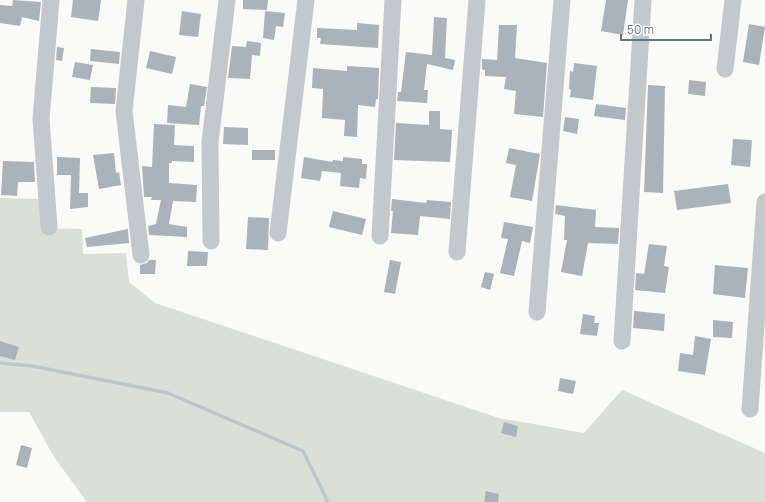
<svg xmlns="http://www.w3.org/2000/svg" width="765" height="502" viewBox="0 0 765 502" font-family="Manrope,sans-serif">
	<rect width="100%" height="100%" fill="#fafaf8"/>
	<path fill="#dadfd7" d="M0,198l40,1 2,29 40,1 1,25 43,-1 3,29 26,21 344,115 85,15 38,-43 143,63v49h-678l-33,-45 -25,-45h-29z"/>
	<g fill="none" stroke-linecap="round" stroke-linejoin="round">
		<path stroke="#bbc7cb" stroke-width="3.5" d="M0,363l32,3 136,27 135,58 25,51"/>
	</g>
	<g fill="#aab3b9">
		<path d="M13,0l28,2 -2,19 -17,-4 -2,9 -20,-3v-18l12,1z"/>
		<path d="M73,0h28l-3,21 -27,-4z"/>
		<path d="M243,0h25l-1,10 -24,-1z"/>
		<path d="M606,0h22l-5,35 -22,-4z"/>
		<path d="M182,11l19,3 -3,23 -19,-2z"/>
		<path d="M265,11l20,2 -2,14 -7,-1 -2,14 -11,-2z"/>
		<path d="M434,17l13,1 -2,40 10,2 -2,10 -26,-6 -3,26h4l-1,13 -30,-2 1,-9h3l5,-40 26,3z"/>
		<path d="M357,23l22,2 -1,23 -58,-4 1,-6h-4v-10l40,2z"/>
		<path d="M749,24l16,3 -6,38 -16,-3z"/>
		<path d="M499,25h18l-2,33 32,5 -4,54 -29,-3 2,-23 -12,-2 2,-12 -21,-1v-6l-3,-1v-10l15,1z"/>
		<path d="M247,41l14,2 -1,13 -8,-1 -2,24 -22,-1 4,-32 14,1z"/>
		<path d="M57,47l7,1 -2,13 -6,-1z"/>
		<path d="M91,49l29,3 -1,12 -29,-3z"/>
		<path d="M150,51l26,6 -4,17 -26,-6z"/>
		<path d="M75,62l18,3 -3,15 -18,-3z"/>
		<path d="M574,63l23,3 -4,34 -23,-3 1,-7 -2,-1 1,-18 3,1z"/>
		<path d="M347,66l32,2 -1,31h-2l-1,8 -17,-2 -1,32 -13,-1 1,-16 -23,-2 1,-29 -11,-1 1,-20 34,3z"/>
		<path d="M689,80l17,2 -1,14 -17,-2z"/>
		<path d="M190,84l17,3 -3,19h-3l-2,19 -32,-2 1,-18 18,2z"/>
		<path d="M648,85l17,1 -2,107 -19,-1z"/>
		<path d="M91,87l25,1 -1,16 -25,-1z"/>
		<path d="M596,104l30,4 -1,12 -31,-4z"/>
		<path d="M429,111h11v18l12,1 -2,32 -56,-2 2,-37 33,2z"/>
		<path d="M565,117l14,2 -2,15 -14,-3z"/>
		<path d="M154,124l21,1 -1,20 20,1v16l-22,-1v2h-3v20l28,2 -1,17 -23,-1 -4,23 18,3v10l-38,-2 -1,-9 8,-2 5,-24h-10l1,-3h-8l-2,-31 10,1z"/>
		<path d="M224,127l24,1v17l-25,-1z"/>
		<path d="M733,139l19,1 -2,27 -19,-2z"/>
		<path d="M509,148l31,6 -8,47 -22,-4 6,-32 -10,-2z"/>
		<rect x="252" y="150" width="23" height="10"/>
		<path d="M114,153l2,20 3,-1 2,13 -22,4 -6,-34z"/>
		<path d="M57,157l23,1 -1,35h9v14l-18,2 1,-34h-14z"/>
		<path d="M304,157l29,5v-2l10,1v-4l19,2v5h5l-1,15 -6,-1 -1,10 -19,-2 1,-13 -19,-2 -2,10 -19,-3z"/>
		<path d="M3,161l31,1 1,20h-17l-1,14 -16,-1z"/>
		<path d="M728,184l3,19 -54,7 -3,-19z"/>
		<path d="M392,199l34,4 1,-3 24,2 -1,17 -30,-3 -2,19 -27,-2 2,-22h-2z"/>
		<path d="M556,205l40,5 -1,17 24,1 -1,16 -30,-1 -6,33 -21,-4 6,-32h-3l1,-24 -10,-2z"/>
		<path d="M333,211l33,8 -4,16 -33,-8z"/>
		<path d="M248,217l21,1 -1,32 -22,-1z"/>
		<path d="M504,222l29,5 -3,16 -8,-2 -8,35 -14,-3 8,-34 -7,-1z"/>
		<path d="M128,229l1,14 -42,4 -2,-9z"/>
		<path d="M649,244l18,2 -3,20 5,1 -4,26 -30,-3 1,-17 8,1z"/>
		<path d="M188,251l20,1 -1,14h-20z"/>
		<path d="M149,260h7l-1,14h-15v-9l7,-2z"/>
		<path d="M390,260l11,2 -6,32 -11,-2z"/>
		<path d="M715,265l33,3 -3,30 -32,-4z"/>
		<path d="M485,272l9,2 -4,16 -9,-3z"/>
		<path d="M634,311l31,3 -1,17 -31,-3z"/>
		<path d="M583,314l12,2 -1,7h5l-2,13 -17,-2z"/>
		<path d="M713,320l20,2 -1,16 -19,-1z"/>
		<path d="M695,336l16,3 -6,36 -27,-4 2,-18 13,2z"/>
		<path d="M0,341l19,6 -4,13 -15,-4z"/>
		<path d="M560,378l16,3 -3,13 -15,-3z"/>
		<path d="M504,422l14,4 -2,11 -15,-4z"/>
		<path d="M21,445l11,3 -5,20 -11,-3z"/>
		<path d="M486,491l13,3 -1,8h-14z"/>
	</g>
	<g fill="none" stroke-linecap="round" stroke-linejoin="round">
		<g stroke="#c3c8cc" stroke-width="17">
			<path d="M136,0l-12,111 17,144"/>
			<path d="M725,69l8,-69"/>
			<path d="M49,227l-8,-108 10,-119"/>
			<path d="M278,233l28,-233"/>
			<path d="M380,236l13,-236"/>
			<path d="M211,241l-1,-99 17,-142"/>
			<path d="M457,252l20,-252"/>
			<path d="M537,312l25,-312"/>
			<path d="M622,341l21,-341"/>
			<path d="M750,409l15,-207"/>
		</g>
	</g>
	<path d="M621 34v6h90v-6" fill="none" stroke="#657683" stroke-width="2"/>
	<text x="627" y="34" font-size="12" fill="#657683" stroke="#ffffff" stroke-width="3" paint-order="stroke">50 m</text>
</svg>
